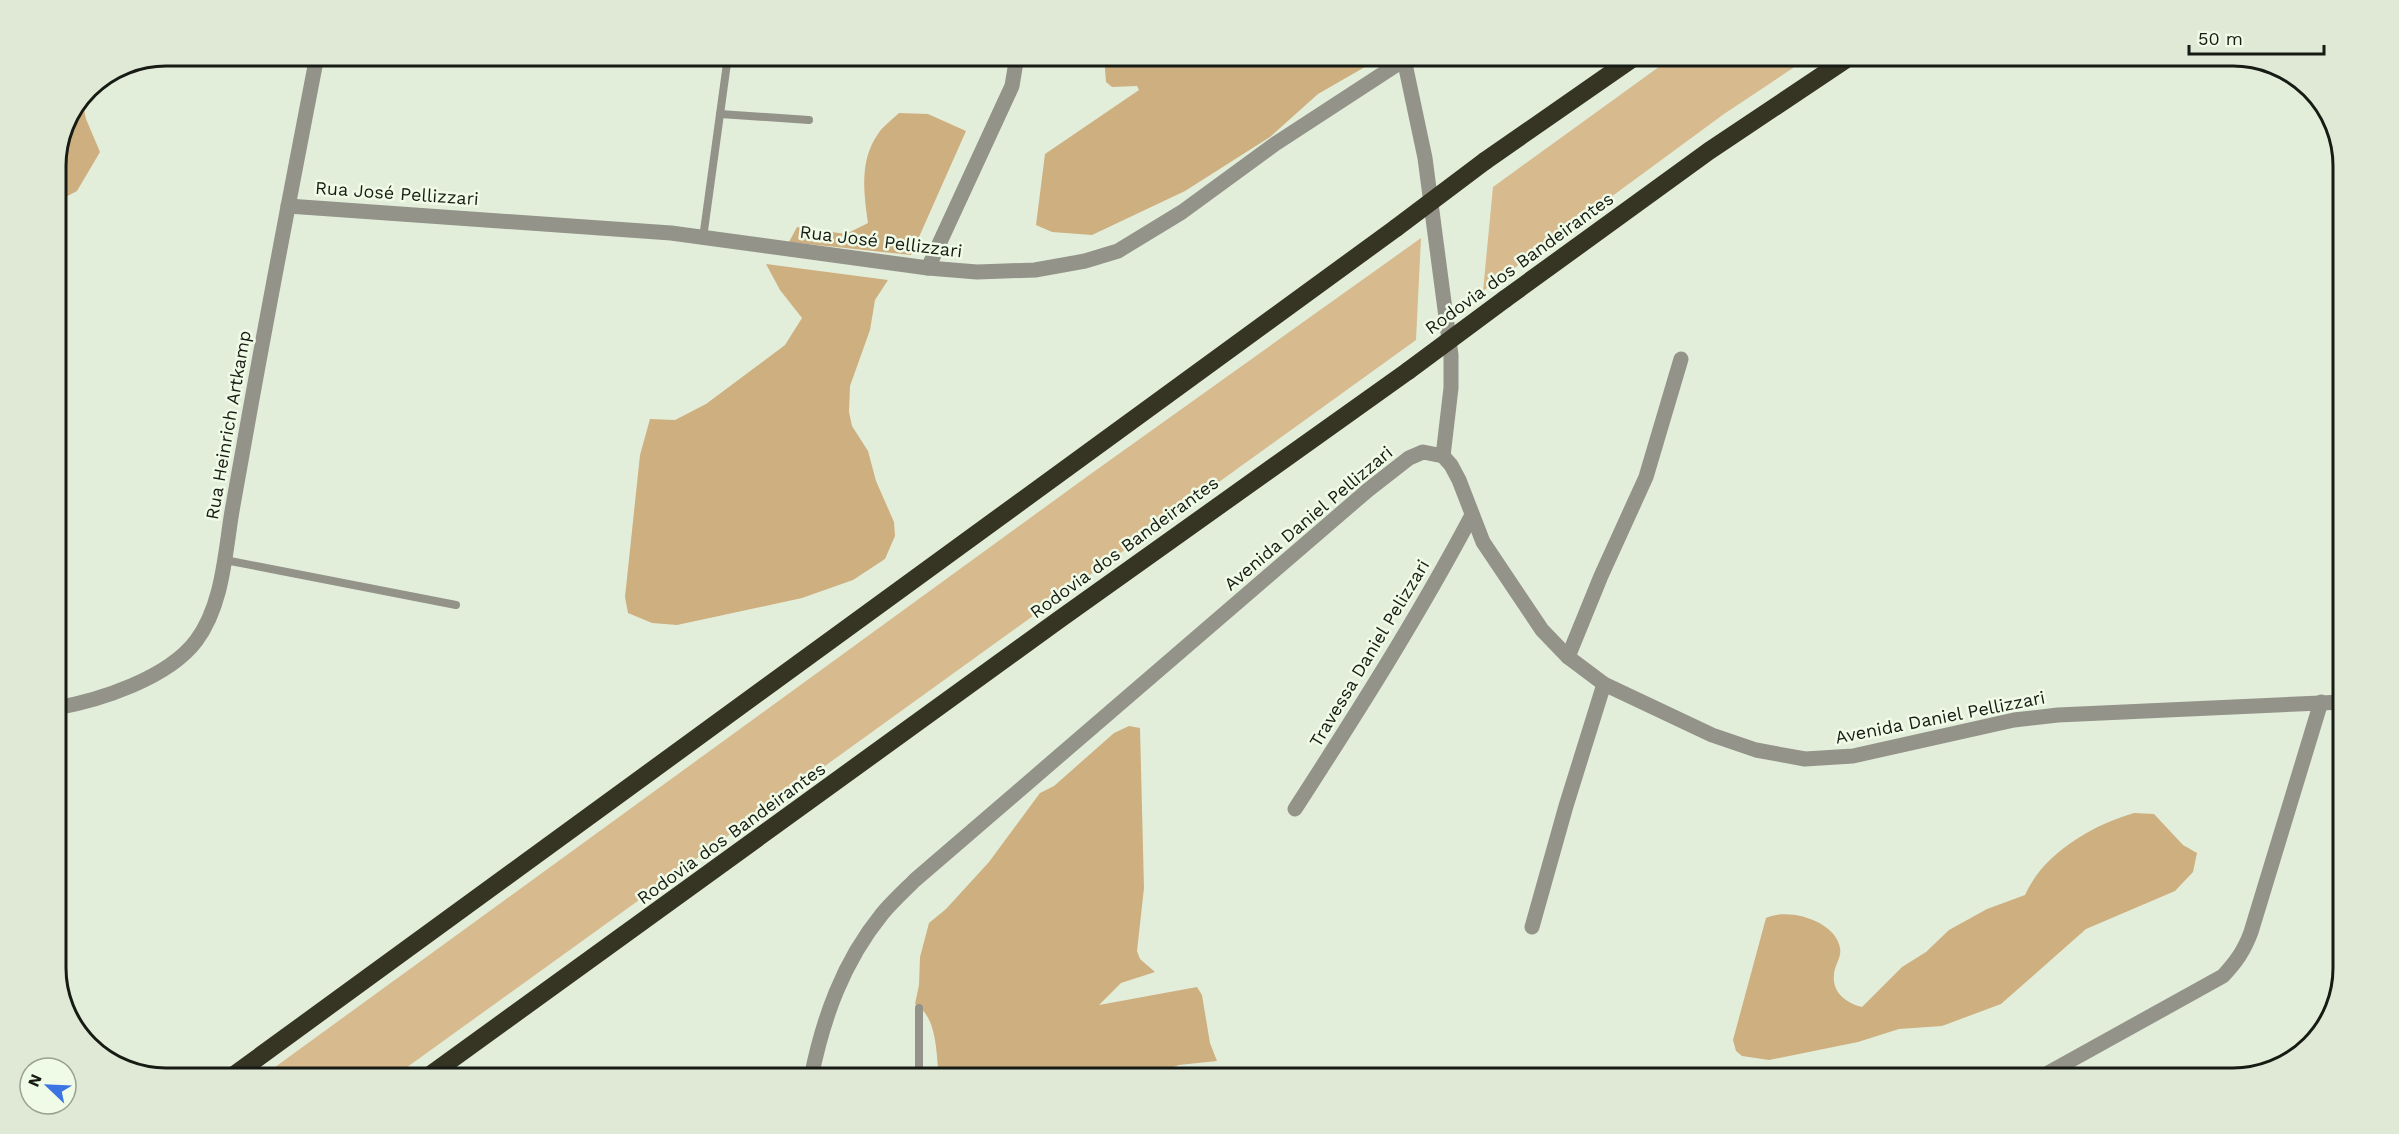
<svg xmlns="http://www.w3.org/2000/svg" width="2399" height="1134" viewBox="0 0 2399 1134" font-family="'Work Sans',sans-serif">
	<rect width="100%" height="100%" fill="#e3eeda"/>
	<g fill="#d7ba8e">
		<path d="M1674,56h137l-87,58 -241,177 10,-104z"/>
		<path d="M1421,238l-5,102 -1024,738h-132l832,-605z"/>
	</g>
	<g fill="#ceaf80">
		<path d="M1104,56h201v1l79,-1 -66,38 -48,43 -85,54 -93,44 -40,-3 -16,-7 9,-71 94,-64 -2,-4 -25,1 -6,-5z"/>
		<path d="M82,100l4,19 14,33 -23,39 -21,11v-43z"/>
		<path d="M899,113l29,1 38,17 -55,124 -122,-13 8,-15 49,7 22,-11c-4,-30 -9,-62 10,-89 5,-8 14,-14 21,-21z"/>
		<path d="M766,264l122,16 -13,20 -5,30 -20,56 -1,26 3,14 16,25 8,30 18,41 1,14 -10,23 -32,21 -51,18 -125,27 -25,-2 -24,-10 -3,-16 15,-142 10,-36 25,1 31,-16 79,-59 17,-27 -22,-28z"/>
		<path d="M1129,726l11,2 4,160 -7,63 3,8 15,13 -34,11 -22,22 98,-18 5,8 8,48 7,18 -38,4 -37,13h-203c-3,-23 -1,-61 -24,-74l4,-19 1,-28 9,-34 17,-14 43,-47 51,-69 14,-7 60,-53z"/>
		<path d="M2134,813l20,1 29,31 14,8 -4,19 -18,19 -89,38 -85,75 -59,22 -43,3 -41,13 -89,18 -27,-4 -6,-5 -3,-11 33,-122c22,-11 70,3 74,30 2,9 -6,18 -6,27 -2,18 13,28 28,32l40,-40 24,-15 23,-22 38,-21 38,-14c18,-41 67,-70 109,-82z"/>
	</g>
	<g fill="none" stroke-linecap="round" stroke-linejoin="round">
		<g stroke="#93938a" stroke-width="8">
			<path d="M720,114l89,6"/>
			<path d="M703,238l25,-182"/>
			<path d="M225,560l231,45"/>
			<path d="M919,1078v-70"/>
		</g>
		<g stroke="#93938a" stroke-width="15">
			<path d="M1404,59l21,99 26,197v33l-8,68"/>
			<path d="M288,206l383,27 257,35 49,4 58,-2 50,-9 33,-10 64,-39 93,-68 135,-88"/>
			<path d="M928,268l84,-182 5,-30"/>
			<path d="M1568,657l33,-81 45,-99 35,-118"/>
			<path d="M56,708c45,-8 112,-30 140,-67 27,-36 29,-88 36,-130 4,-23 8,-45 12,-67 23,-130 48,-259 73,-388"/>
			<path d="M1295,809c62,-96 123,-192 177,-294"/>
			<path d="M1532,927l34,-121 38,-122"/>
			<path d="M2039,1078l184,-102c13,-14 21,-25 28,-44l70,-230"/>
		</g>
		<path stroke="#93938a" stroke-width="15" d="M811,1078c12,-60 32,-116 71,-164 10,-12 22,-23 33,-34l453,-390 41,-32 14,-6 20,4 8,9 8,15 24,62 59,88 26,27 36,27 108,51 44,15 49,9 48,-3 161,-36 44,-5 285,-13"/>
		<g stroke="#363524" stroke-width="18">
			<path d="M1485,161l151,-105"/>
			<path d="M1505,299l204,-148 142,-95"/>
			<path d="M230,1078l1166,-850"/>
			<path d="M426,1078l634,-459 348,-248"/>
		</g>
		<g stroke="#363524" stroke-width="18">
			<path d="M1396,228l89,-67"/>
			<path d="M1408,371l97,-72"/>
		</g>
	</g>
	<g text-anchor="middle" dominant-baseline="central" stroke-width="5" stroke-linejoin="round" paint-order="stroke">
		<g font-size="18" fill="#171b14" stroke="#f0fbe7">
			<text transform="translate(397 193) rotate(4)">Rua José Pellizzari</text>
			<text transform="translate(881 241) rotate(7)">Rua José Pellizzari</text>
			<text transform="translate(1519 263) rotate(-36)">Rodovia dos Bandeirantes</text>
			<text transform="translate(228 425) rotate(-80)">Rua Heinrich Artkamp</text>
			<text transform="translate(1308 518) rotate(-40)">Avenida Daniel Pellizzari</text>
			<text transform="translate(1124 547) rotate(-36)">Rodovia dos Bandeirantes</text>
			<text transform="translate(1369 653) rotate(-59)">Travessa Daniel Pelizzari</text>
			<text transform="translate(1940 717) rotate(-11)">Avenida Daniel Pellizzari</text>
			<text transform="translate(731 833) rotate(-36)">Rodovia dos Bandeirantes</text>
		</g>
	</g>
	<path d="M0 0H2399V1134H0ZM166 66H2233A100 100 0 0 1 2333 166V968A100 100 0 0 1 2233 1068H166A100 100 0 0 1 66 968V166A100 100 0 0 1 166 66Z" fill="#dfe9d6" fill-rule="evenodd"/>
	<path fill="none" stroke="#171b14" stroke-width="3" d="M166 66H2233A100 100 0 0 1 2333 166V968A100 100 0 0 1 2233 1068H166A100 100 0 0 1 66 968V166A100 100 0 0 1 166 66Z"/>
	<g transform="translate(48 1086) rotate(293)"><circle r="28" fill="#f0fbe7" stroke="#99a193" stroke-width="1.5"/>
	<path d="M0-4.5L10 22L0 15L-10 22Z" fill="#3c74e4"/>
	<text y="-9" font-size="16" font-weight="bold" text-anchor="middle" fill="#171b14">N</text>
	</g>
	<path d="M2189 45v9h135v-9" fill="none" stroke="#171b14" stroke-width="3"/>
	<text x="2198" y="45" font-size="18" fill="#171b14" stroke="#f0fbe7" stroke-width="4.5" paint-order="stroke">50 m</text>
</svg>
